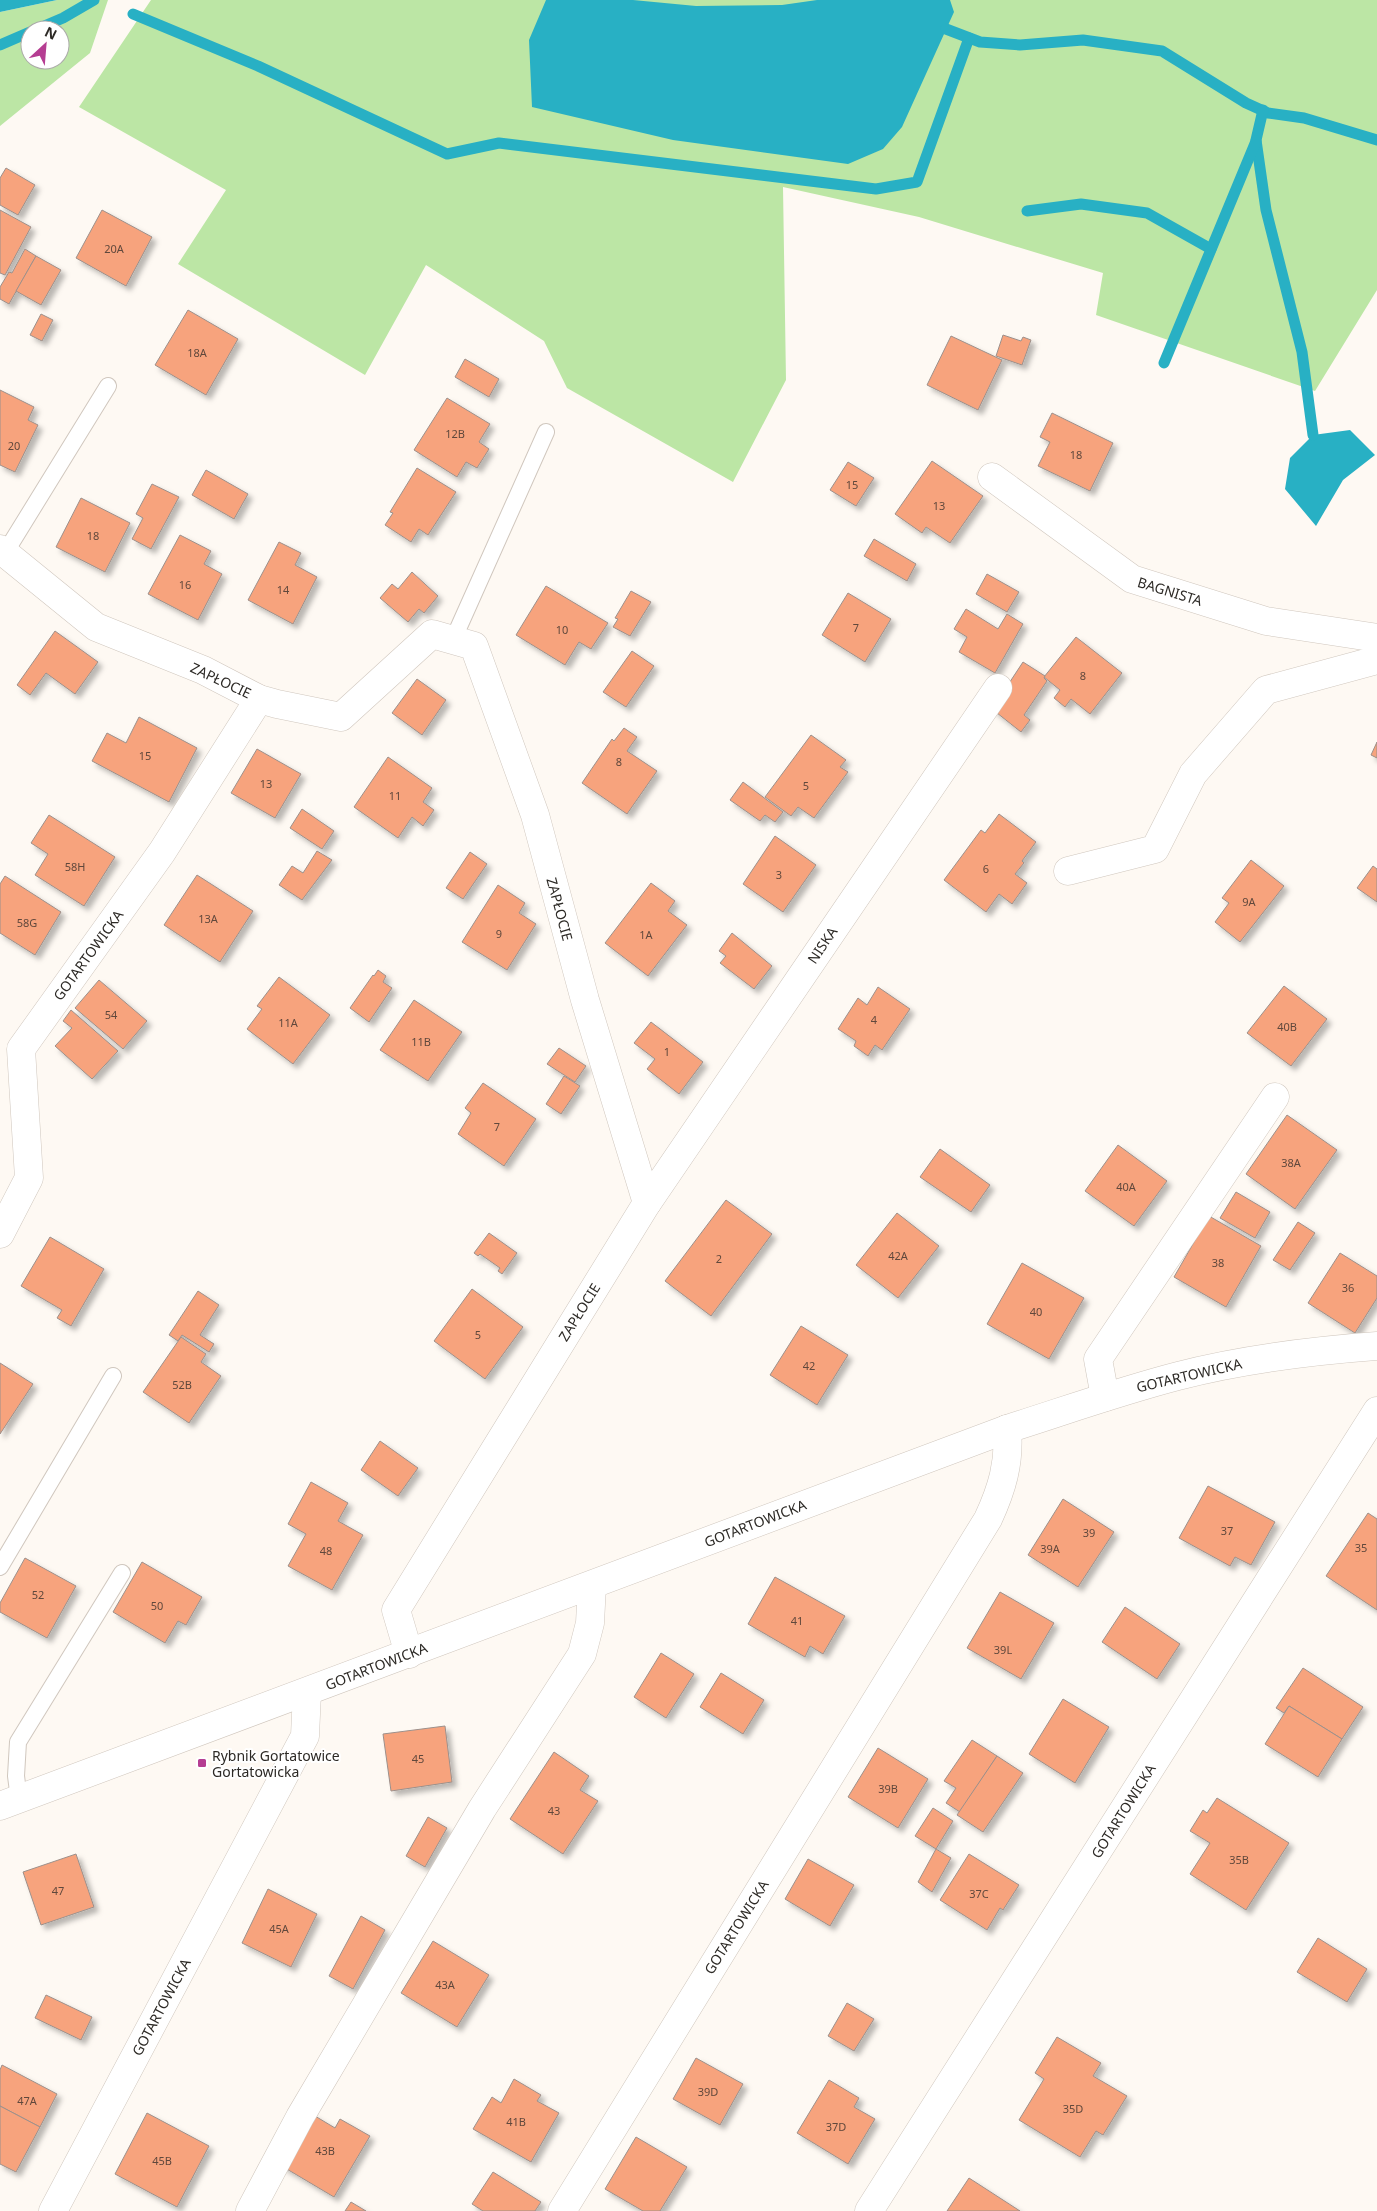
<svg xmlns="http://www.w3.org/2000/svg" width="1377" height="2211" viewBox="0 0 1377 2211" font-family="'Noto Sans',sans-serif">
	<defs>
		<filter id="shadow"><feDropShadow dx="4.5" dy="4.5" stdDeviation="2.5" flood-color="#0004"/></filter>
	</defs>
	<rect width="100%" height="100%" fill="#fef9f3"/>
	<g fill="#bce6a5" fill-rule="evenodd">
		<path d="M57,0h51l-18,53 -90,73v-114zM30,30h30v30h-30z"/>
		<path d="M151,0h1226v290l-62,101 -219,-76 7,-42 -184,-56 -136,-30 3,193 -53,102 -166,-94 -23,-47 -118,-76 -61,110 -187,-111 48,-74 -147,-83z"/>
	</g>
	<g fill="#28b0c4">
		<path d="M0,0h57l-57,12z"/>
		<path d="M546,0h87l63,6 86,-1 35,-5h133l4,12 -52,115 -19,22 -35,15 -175,-24 -141,-33 -3,-67z"/>
		<path d="M1350,430l25,25 -32,25 -27,46 -31,-37 5,-31 23,-23z"/>
	</g>
	<g fill="none" stroke-linecap="round" stroke-linejoin="round">
		<g stroke="#28b0c4" stroke-width="11">
			<path d="M133,14l125,52 189,88 52,-11 377,46 41,-7 52,-144"/>
			<path d="M946,29l34,13 40,3 63,-5 79,11 84,52 22,10 36,5 73,22"/>
			<path d="M35,30l28,-12 31,-18"/>
			<path d="M0,45l30,-13"/>
			<path d="M1263,110l-7,30 10,70 36,142 11,83"/>
			<path d="M1027,211l54,-7 66,9 64,36"/>
			<path d="M1164,363l92,-222"/>
		</g>
	</g>
	<g fill="#f7a37d" stroke="#9c908b" filter="url(#shadow)">
		<path d="M6,168l29,17 -17,30 -18,-10v-27z"/>
		<path d="M0,210l31,17 -26,48 -5,-2z"/>
		<path d="M102,210l50,27 -26,49 -50,-28z"/>
		<path d="M25,249l11,7 -27,48 -9,-5v-12l9,-15 3,1z"/>
		<path d="M36,256l25,14 -20,35 -25,-14z"/>
		<path d="M188,310l50,29 -32,56 -51,-30z"/>
		<path d="M41,314l12,6 -11,21 -12,-6z"/>
		<path d="M1003,335l18,6 2,-4 8,3 -9,25 -26,-9z"/>
		<path d="M951,336l51,24 -24,50 -51,-25z"/>
		<path d="M465,359l34,20 -10,18 -34,-20z"/>
		<path d="M0,390l34,17 -6,13 10,5 -23,47 -15,-7z"/>
		<path d="M447,398l43,26 -11,18 10,7 -12,19 -11,-6 -9,15 -43,-27z"/>
		<path d="M1052,413l61,30 -23,48 -52,-25 12,-24 -10,-5z"/>
		<path d="M932,461l51,35 -33,47 -24,-16 -4,6 -27,-19z"/>
		<path d="M848,462l26,16 -18,28 -26,-16z"/>
		<path d="M417,468l39,24 -28,43 -9,-6 -8,13 -26,-17 8,-12 -3,-1z"/>
		<path d="M206,470l42,24 -14,25 -42,-24z"/>
		<path d="M152,484l27,13 -28,52 -19,-10 11,-21 -7,-4z"/>
		<path d="M81,498l49,25 -25,49 -49,-25z"/>
		<path d="M180,535l31,16 -7,13 18,10 -24,46 -50,-26z"/>
		<path d="M874,539l42,25 -9,17 -43,-25z"/>
		<path d="M279,542l22,11 -6,12 22,12 -24,47 -45,-24z"/>
		<path d="M412,572l26,24 -14,17 -5,-4 -11,13 -28,-24 12,-14 6,5z"/>
		<path d="M987,574l32,18 -12,20 -31,-18z"/>
		<path d="M546,586l62,37 -17,26 -12,-7 -14,23 -49,-30z"/>
		<path d="M631,591l20,11 -21,34 -17,-9 5,-8 -3,-1z"/>
		<path d="M848,593l43,26 -26,43 -43,-27z"/>
		<path d="M966,609l32,20 9,-15 16,10 -28,49 -36,-21 8,-15 -13,-8z"/>
		<path d="M55,631l43,31 -23,32 -29,-21 -16,22 -13,-10z"/>
		<path d="M1076,637l46,36 -32,41 -19,-15 -6,8 -11,-9 6,-8 -16,-13z"/>
		<path d="M632,651l22,15 -28,41 -23,-15z"/>
		<path d="M1023,662l22,14 -1,2 3,3 -23,34 6,5 -9,12 -29,-23z"/>
		<path d="M417,679l29,21 -24,35 -30,-22z"/>
		<path d="M139,717l58,31 -28,54 -77,-41 15,-28 19,10z"/>
		<path d="M624,728l13,9 -10,14 30,20 -30,43 -45,-31 30,-44 2,2z"/>
		<path d="M811,735l35,25 -6,7 8,5 -34,46 -16,-11 -7,9 -26,-19z"/>
		<path d="M1377,742v16l-6,-3z"/>
		<path d="M257,749l44,25 -26,44 -44,-25z"/>
		<path d="M388,757l44,31 -9,14 11,8 -11,16 -11,-9 -14,21 -44,-31z"/>
		<path d="M743,782l40,30 -8,10 -10,-7 -5,6 -30,-21z"/>
		<path d="M302,809l32,22 -12,18 -32,-21z"/>
		<path d="M999,814l37,28 -14,19 2,2 -9,11 12,9 -15,21 -13,-10 -13,18 -42,-32 37,-50 4,3z"/>
		<path d="M49,815l66,42 -31,49 -49,-31 13,-21 -17,-11z"/>
		<path d="M775,836l41,29 -33,47 -40,-28z"/>
		<path d="M317,851l15,9 -30,40 -23,-15 13,-19 11,7z"/>
		<path d="M470,852l17,12 -24,35 -17,-11z"/>
		<path d="M1251,860l33,26 -44,56 -25,-20 14,-19 -7,-5z"/>
		<path d="M1373,866l4,3v33l-20,-14z"/>
		<path d="M197,875l56,36 -33,51 -56,-37z"/>
		<path d="M5,876l56,36 -26,43 -35,-22v-49z"/>
		<path d="M651,883l24,18 -7,10 19,14 -39,51 -43,-33z"/>
		<path d="M498,885l27,18 -6,10 17,11 -29,46 -45,-28z"/>
		<path d="M732,933l40,33 -18,23 -34,-26 6,-7 -7,-5z"/>
		<path d="M378,970l8,6 -3,6 9,6 -23,34 -19,-14 23,-33 1,1z"/>
		<path d="M279,977l51,38 -37,49 -46,-35 15,-20 -5,-3z"/>
		<path d="M99,980l48,41 -24,28 -48,-41z"/>
		<path d="M1284,986l43,33 -36,47 -44,-33z"/>
		<path d="M878,987l32,22 -28,41 -7,-5 -7,11 -14,-10 2,-5 -18,-12 20,-31 9,7z"/>
		<path d="M414,1000l48,32 -34,49 -48,-31z"/>
		<path d="M71,1010l47,41 -26,28 -37,-33 17,-18 -9,-7z"/>
		<path d="M651,1022l52,40 -24,32 -32,-25 8,-10 -21,-16z"/>
		<path d="M559,1048l27,18 -11,16 -28,-18z"/>
		<path d="M564,1076l16,10 -19,28 -15,-10z"/>
		<path d="M483,1083l53,36 -32,47 -46,-32 13,-21 -6,-5z"/>
		<path d="M1287,1115l50,35 -42,59 -49,-35z"/>
		<path d="M1118,1145l49,36 -33,45 -49,-35z"/>
		<path d="M940,1149l50,36 -19,27 -51,-35z"/>
		<path d="M1236,1192l34,20 -15,26 -35,-20z"/>
		<path d="M726,1200l46,34 -61,82 -46,-35z"/>
		<path d="M897,1213l42,33 -41,52 -42,-33z"/>
		<path d="M1209,1216l52,30 -35,61 -52,-30z"/>
		<path d="M1298,1222l17,11 -25,37 -17,-10z"/>
		<path d="M489,1233l28,20 -15,21 -4,-3 2,-3 -20,-14 -2,2 -4,-3z"/>
		<path d="M50,1237l54,32 -33,57 -14,-8 5,-8 -41,-24z"/>
		<path d="M1340,1253l37,23v22l-22,35 -47,-30z"/>
		<path d="M1022,1263l62,35 -35,61 -62,-35z"/>
		<path d="M472,1289l51,38 -38,52 -51,-38z"/>
		<path d="M198,1291l21,14 -19,30 14,9 -5,8 -27,-17 -4,6 -9,-6z"/>
		<path d="M801,1326l47,29 -31,50 -47,-30z"/>
		<path d="M181,1337l25,17 -5,8 20,14 -32,47 -46,-31z"/>
		<path d="M0,1363l33,21 -33,50z"/>
		<path d="M380,1441l38,27 -20,28 -37,-26z"/>
		<path d="M311,1482l37,21 -10,18 25,14 -31,55 -44,-24 18,-32 -18,-10z"/>
		<path d="M1208,1486l67,36 -24,43 -16,-8 -5,9 -51,-28z"/>
		<path d="M1063,1499l51,33 -36,55 -50,-32z"/>
		<path d="M1368,1513l9,6v91l-51,-34z"/>
		<path d="M25,1558l51,28 -29,52 -47,-26v-9z"/>
		<path d="M142,1562l60,35 -16,28 -8,-4 -13,22 -52,-31z"/>
		<path d="M775,1577l70,39 -22,38 -13,-8 -5,11 -57,-33z"/>
		<path d="M1000,1592l54,31 -33,56 -54,-31z"/>
		<path d="M1125,1607l55,37 -23,35 -55,-37z"/>
		<path d="M661,1653l33,21 -28,44 -32,-21z"/>
		<path d="M1303,1668l60,39 -21,32 -53,-33 -5,7 -8,-5z"/>
		<path d="M721,1673l43,27 -21,34 -43,-27z"/>
		<path d="M1063,1699l46,28 -34,56 -46,-29z"/>
		<path d="M1289,1706l53,33 -24,38 -53,-33z"/>
		<path d="M445,1726l7,56 -61,9 -8,-57z"/>
		<path d="M972,1740l25,16 -37,56 -14,-9 10,-15 -12,-7z"/>
		<path d="M878,1748l50,31 -30,49 -50,-31z"/>
		<path d="M554,1752l35,24 -9,14 18,11 -35,53 -53,-35z"/>
		<path d="M997,1756l26,17 -40,59 -26,-17z"/>
		<path d="M1217,1798l72,45 -43,67 -56,-36 20,-31 -20,-12 13,-21 4,3z"/>
		<path d="M933,1808l20,13 -17,28 -21,-13z"/>
		<path d="M428,1817l19,11 -22,39 -19,-11z"/>
		<path d="M936,1849l15,9 -19,34 -14,-10z"/>
		<path d="M76,1854l18,53 -53,18 -18,-53z"/>
		<path d="M969,1854l50,31 -16,25 -3,-2 -13,22 -47,-30z"/>
		<path d="M808,1859l46,26 -24,41 -45,-27z"/>
		<path d="M268,1889l49,25 -26,53 -49,-24z"/>
		<path d="M361,1916l24,14 -32,59 -24,-13z"/>
		<path d="M1318,1938l49,31 -20,33 -50,-30z"/>
		<path d="M433,1941l56,34 -32,52 -56,-34z"/>
		<path d="M46,1995l46,22 -11,23 -46,-22z"/>
		<path d="M847,2003l27,16 -20,32 -26,-15z"/>
		<path d="M1057,2037l44,26 -8,13 34,20 -24,39 -7,-4 -16,26 -61,-37 25,-41 -9,-6z"/>
		<path d="M696,2058l47,26 -23,41 -47,-26z"/>
		<path d="M2,2065l55,29 -17,33 -40,-21v-36z"/>
		<path d="M514,2079l27,16 -4,6 22,12 -28,49 -58,-33 19,-32 9,6z"/>
		<path d="M829,2080l30,18 -5,9 21,12 -27,45 -51,-31z"/>
		<path d="M0,2106l40,21 -24,45 -16,-8z"/>
		<path d="M147,2113l62,33 -32,61 -62,-33z"/>
		<path d="M310,2113l25,15 5,-9 30,17 -36,61 -54,-32z"/>
		<path d="M636,2137l51,30 -27,44h-17l-38,-22z"/>
		<path d="M493,2172l48,30 -6,9h-52l-11,-7z"/>
		<path d="M969,2178l51,33h-73z"/>
		<path d="M351,2202l15,9h-21z"/>
	</g>
	<g fill="none" stroke-linecap="round" stroke-linejoin="round">
		<defs>
			<g id="lane">
				<path d="M5,553l103,-167"/>
				<path d="M453,640l93,-208"/>
				<path d="M0,1567l113,-191"/>
				<path d="M19,1799l-3,-23 2,-34 104,-169"/>
			</g>
			<g id="street">
				<path d="M992,477l140,102 134,42 111,17"/>
				<path d="M0,549l96,78 107,43 56,29 18,5 64,13 91,-83 42,12 61,169 50,185 62,203"/>
				<path d="M1068,871l87,-22 38,-75 73,-84 111,-30"/>
				<path d="M0,1234l29,-56 -8,-129 141,-197 97,-153"/>
				<path d="M1105,1397l-7,-38 177,-262"/>
				<path d="M409,1654l-13,-44 251,-407 351,-515"/>
				<path d="M53,2211l252,-475 2,-44"/>
				<path d="M250,2211l50,-94 182,-308 100,-155 8,-31 2,-38"/>
				<path d="M562,2211l426,-692c14,-30 22,-57 19,-90"/>
				<path d="M869,2211l508,-800"/>
			</g>
			<path id="secondary" d="M0,1806l1007,-377c57,-18 113,-38 171,-53 65,-17 132,-25 199,-30"/>
		</defs>
		<use href="#lane" stroke="#d0c7be" stroke-width="18"/>
		<use href="#street" stroke="#d0c7be" stroke-width="29"/>
		<use href="#secondary" stroke="#d0c7be" stroke-width="29"/>
		<use href="#lane" stroke="#fff" stroke-width="16"/>
		<use href="#street" stroke="#fff" stroke-width="28"/>
		<use href="#secondary" stroke="#fff" stroke-width="28"/>
	</g>
	<rect fill="#b53d92" stroke="#fff" stroke-width="2" x="197" y="1758" width="10" height="10" rx="2.5"/>
	<g text-anchor="middle" dominant-baseline="central" stroke-width="4" stroke-linejoin="round" paint-order="stroke">
		<g font-size="11" fill="#60483c">
			<text x="114" y="248">20A</text>
			<text x="197" y="352">18A</text>
			<text x="455" y="433">12B</text>
			<text x="14" y="445">20</text>
			<text x="1076" y="454">18</text>
			<text x="852" y="484">15</text>
			<text x="939" y="505">13</text>
			<text x="93" y="535">18</text>
			<text x="185" y="584">16</text>
			<text x="283" y="589">14</text>
			<text x="856" y="627">7</text>
			<text x="562" y="629">10</text>
			<text x="1083" y="675">8</text>
			<text x="145" y="755">15</text>
			<text x="619" y="761">8</text>
			<text x="266" y="783">13</text>
			<text x="806" y="785">5</text>
			<text x="395" y="795">11</text>
			<text x="75" y="866">58H</text>
			<text x="986" y="868">6</text>
			<text x="779" y="874">3</text>
			<text x="1249" y="901">9A</text>
			<text x="208" y="918">13A</text>
			<text x="27" y="922">58G</text>
			<text x="499" y="933">9</text>
			<text x="646" y="934">1A</text>
			<text x="111" y="1014">54</text>
			<text x="874" y="1019">4</text>
			<text x="288" y="1022">11A</text>
			<text x="1287" y="1026">40B</text>
			<text x="421" y="1041">11B</text>
			<text x="667" y="1051">1</text>
			<text x="497" y="1126">7</text>
			<text x="1291" y="1162">38A</text>
			<text x="1126" y="1186">40A</text>
			<text x="898" y="1255">42A</text>
			<text x="719" y="1258">2</text>
			<text x="1218" y="1262">38</text>
			<text x="1348" y="1287">36</text>
			<text x="1036" y="1311">40</text>
			<text x="478" y="1334">5</text>
			<text x="809" y="1365">42</text>
			<text x="182" y="1384">52B</text>
			<text x="1227" y="1530">37</text>
			<text x="1089" y="1532">39</text>
			<text x="1361" y="1547">35</text>
			<text x="1050" y="1548">39A</text>
			<text x="326" y="1550">48</text>
			<text x="38" y="1594">52</text>
			<text x="157" y="1605">50</text>
			<text x="797" y="1620">41</text>
			<text x="1003" y="1649">39L</text>
			<text x="418" y="1758">45</text>
			<text x="888" y="1788">39B</text>
			<text x="554" y="1810">43</text>
			<text x="1239" y="1859">35B</text>
			<text x="58" y="1890">47</text>
			<text x="979" y="1893">37C</text>
			<text x="279" y="1928">45A</text>
			<text x="445" y="1984">43A</text>
			<text x="708" y="2091">39D</text>
			<text x="27" y="2100">47A</text>
			<text x="1073" y="2108">35D</text>
			<text x="516" y="2121">41B</text>
			<text x="836" y="2126">37D</text>
			<text x="325" y="2150">43B</text>
			<text x="162" y="2160">45B</text>
		</g>
		<g font-size="14" fill="#2d2a26" stroke="#fff">
			<text transform="translate(1170 591) rotate(17)">BAGNISTA</text>
			<text transform="translate(221 680) rotate(25)">ZAPŁOCIE</text>
			<text transform="translate(560 909) rotate(75)">ZAPŁOCIE</text>
			<text transform="translate(822 945) rotate(-56)">NISKA</text>
			<text transform="translate(88 955) rotate(-54)">GOTARTOWICKA</text>
			<text transform="translate(579 1312) rotate(-58)">ZAPŁOCIE</text>
			<text transform="translate(1189 1375) rotate(-13)">GOTARTOWICKA</text>
			<text transform="translate(755 1523) rotate(-21)">GOTARTOWICKA</text>
			<text transform="translate(376 1666) rotate(-21)">GOTARTOWICKA</text>
			<text transform="translate(1123 1811) rotate(-58)">GOTARTOWICKA</text>
			<text transform="translate(736 1927) rotate(-58)">GOTARTOWICKA</text>
			<text transform="translate(161 2007) rotate(-62)">GOTARTOWICKA</text>
		</g>
		<g font-size="14" fill="#2d2a26" stroke="#fff" text-anchor="start">
			<text x="212" y="1755">Rybnik Gortatowice<tspan x="212" dy="16">Gortatowicka</tspan></text>
		</g>
	</g>
	<g transform="translate(45 45) rotate(26)"><circle r="24" fill="#ffffff" stroke="#abaaa8"/>
	<path d="M0-4L9 19L0 12L-9 19Z" fill="#b53d92"/>
	<text y="-8" font-size="14" font-weight="bold" text-anchor="middle" fill="#2d2a26">N</text>
	</g>
</svg>
